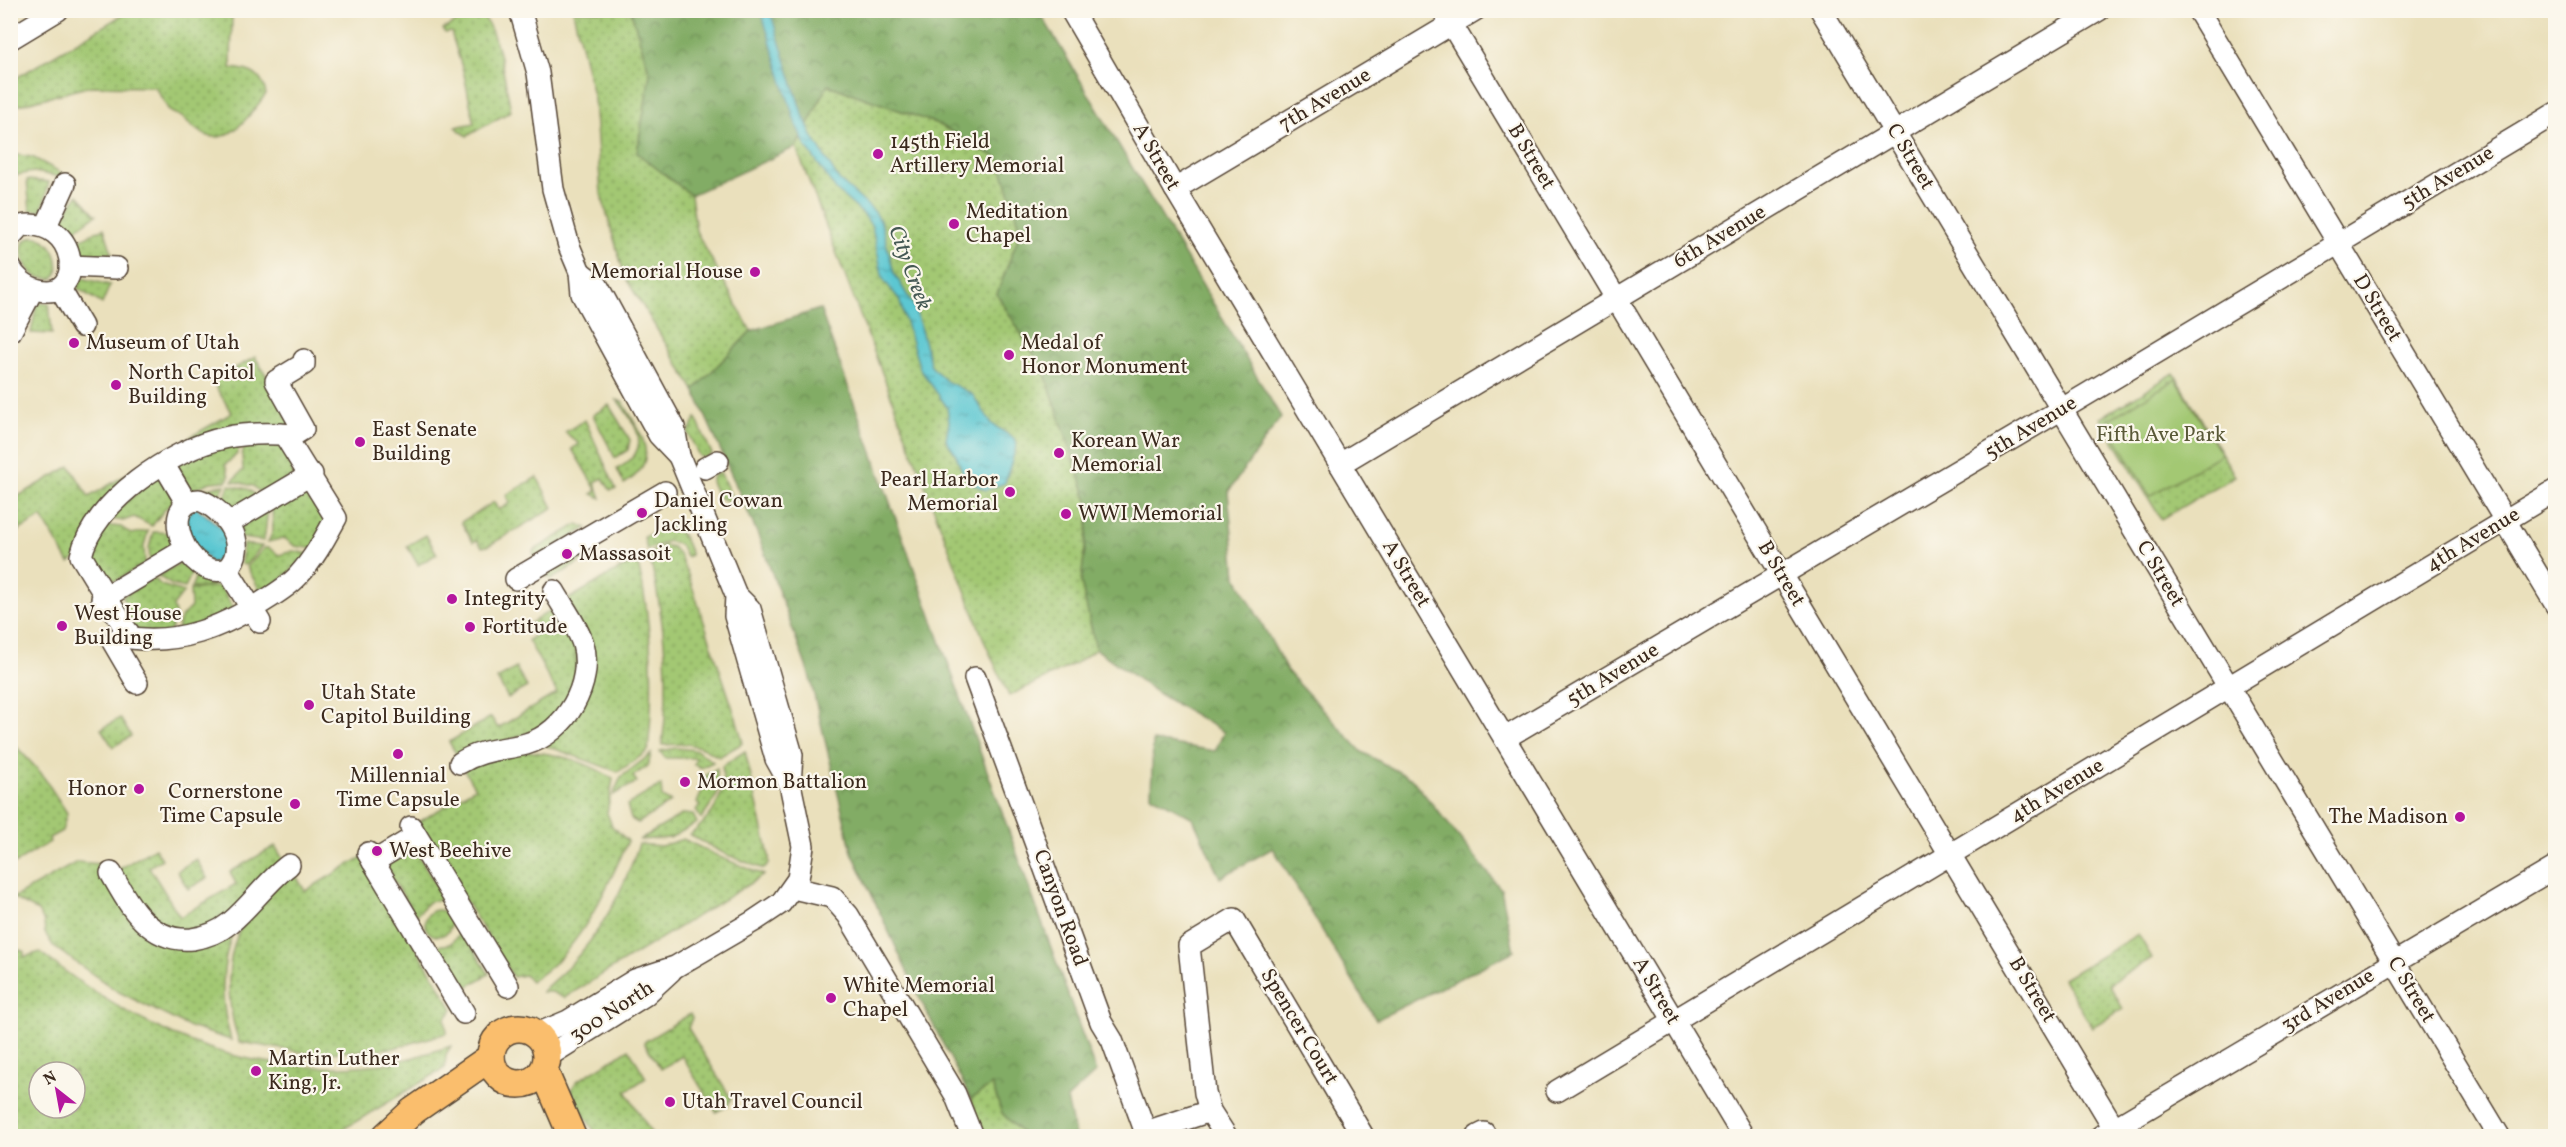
<svg xmlns="http://www.w3.org/2000/svg" width="2566" height="1147" viewBox="0 0 2566 1147" font-family="Vollkorn,serif">
	<defs>
		<pattern id="green-dots" width="8" height="8" patternUnits="userSpaceOnUse" patternTransform="scale(1.5)"><rect width="8" height="8" fill="#a3c873"/><path d="M2 2h.1M6 6h.1" fill="none" stroke="#86a35e" stroke-width="1.8" stroke-linecap="round"/></pattern>
		<pattern id="forest-crowns" width="20" height="18" patternUnits="userSpaceOnUse" patternTransform="scale(1.5)"><rect width="20" height="18" fill="#82ac65"/><path d="M2 6a3 3 0 1 1 6 0M12 15a3 3 0 1 1 6 0" fill="none" stroke="#6c8c53"/></pattern>
		<pattern id="water-ripples" width="26" height="14" patternUnits="userSpaceOnUse" patternTransform="scale(1.5)"><rect width="26" height="14" fill="#5bc7d2"/><path d="M2 4q2-2 4 0t4 0M15 11q2-2 4 0t4 0" fill="none" stroke="#4ca2aa"/></pattern>
	</defs>
	<rect width="100%" height="100%" fill="#fbf7ec"/>
	<filter id="ink" filterUnits="userSpaceOnUse"><feTurbulence type="fractalNoise" baseFrequency=".0167" numOctaves="2"/><feDisplacementMap in="SourceGraphic" scale="12" xChannelSelector="R" yChannelSelector="G"/><feConvolveMatrix kernelMatrix="1 2 1 2 8 2 1 2 1" color-interpolation-filters="sRGB"/></filter>
	<filter id="wash" filterUnits="userSpaceOnUse"><feTurbulence type="fractalNoise" baseFrequency=".008" numOctaves="4" result="noise"/><feDisplacementMap in="SourceGraphic" scale="24" xChannelSelector="R" yChannelSelector="G"/><feGaussianBlur stdDeviation="1.35" result="paint"/><feColorMatrix in="noise" values="0 0 0 0 0 0 0 0 0 0 0 0 0 0 0 0 0 1.4 0 .05"/><feComposite in="paint" operator="in"/></filter>
	<g filter="url(#wash)">
		<rect width="100%" height="100%" fill="#eae0bc"/>
		<g fill="url(#green-dots)" stroke="#6f7948" stroke-width="1.5" fill-rule="evenodd">
			<path d="M129,11h117l-14,4 -1,53c19,2 31,5 35,26 -14,18 -38,57 -66,38 -14,-9 -11,-14 -30,-20l-15,-25 -64,-1 -80,21v-26z"/>
			<path d="M478,11c20,16 28,75 33,100l-44,25 -12,-9 19,-4 -10,-49 -13,-42 -6,1 -2,-4z"/>
			<path d="M573,11h58l19,63 -13,79 54,42 5,36 55,100 -57,59 -69,-113 -24,-83 -7,-94z"/>
			<path d="M828,85l110,39 61,35 22,71 -24,64 47,77 46,136 -9,75 15,67 -18,13 -69,34 -24,-53 -189,-496z"/>
			<path d="M10,154l22,3 32,17 -4,3 -26,-5 -23,4z"/>
			<path d="M27,180l22,2 -7,29 -12,-1z"/>
			<path d="M78,195l18,20 -24,17 -13,-11z"/>
			<path d="M104,228l8,25 -29,3 -6,-15z"/>
			<path d="M33,236c18,3 27,20 24,38l-5,5 -15,-2c-12,-9 -18,-21 -13,-36z"/>
			<path d="M82,278l28,7 -8,19 -25,-16z"/>
			<path d="M37,303l12,1 3,30 -21,-1z"/>
			<path d="M255,357l42,69 -110,21 -4,-6 49,-28 -20,-32z"/>
			<path d="M2174,373l61,103 -74,43 -61,-101z"/>
			<path d="M617,400l6,2c16,30 41,58 1,82l-7,-15c36,-19 21,-43 0,-69z"/>
			<path d="M609,405l21,35 -2,10 -13,8 -22,-43z"/>
			<path d="M696,418l16,36 -7,4 -6,-2 -11,-23z"/>
			<path d="M585,420l31,69 -6,1 -7,-12 -8,4 6,16 -9,-4 5,-3 -25,-42 7,-5 -14,-12z"/>
			<path d="M282,436l12,40 -32,18 -9,-8 -21,-5 11,-11 -1,-15 6,-18z"/>
			<path d="M242,438l-5,16 -12,11 4,11 -2,5 -16,1 -20,8 -17,-26z"/>
			<path d="M70,466l19,31 47,-28 -61,90 -6,4 -27,-46 -31,18 -1,-34z"/>
			<path d="M720,472l15,32 -17,-7 -7,-15 2,-6z"/>
			<path d="M160,473l16,26 -12,11 -12,16 -18,-9 -11,4 -16,-3z"/>
			<path d="M537,477l16,31 -65,38 -6,1 -5,-7 -4,2 -12,-20 33,-20 5,8 11,-7 -4,-8z"/>
			<path d="M225,485l-8,16 -25,-7 19,-7z"/>
			<path d="M229,485l19,4 10,8 -27,17 -9,-8z"/>
			<path d="M302,490l29,29 -16,30 -20,-3 -11,-8 -16,4 5,-11 -1,-23z"/>
			<path d="M268,510l-4,31 -22,-3 -3,-11z"/>
			<path d="M578,524l9,4 -53,31 -1,-8z"/>
			<path d="M102,525l19,2 10,7 17,-3 -4,15 1,18 -30,17 -29,-27z"/>
			<path d="M667,526c16,4 19,15 24,29l-5,2 -6,-12 -12,-4 -21,9 -3,-13z"/>
			<path d="M153,532l22,1 3,12 -28,17 -1,-14z"/>
			<path d="M426,535l11,19 -19,11 -11,-19z"/>
			<path d="M243,544l19,2 -16,19 -5,-1z"/>
			<path d="M597,544v8l-45,27 -8,-4z"/>
			<path d="M664,545l8,2 7,7 10,23 48,144 6,22 -24,14 -19,-10 -13,-3 -25,1c9,-63 2,-130 -13,-191z"/>
			<path d="M264,548h5l10,7 14,-4 17,3 -47,42 -16,-29z"/>
			<path d="M187,559l7,8 -9,21 -13,-3 -14,-9z"/>
			<path d="M637,559c15,63 18,127 11,192l-30,21 -74,-27 38,-40 -15,-105z"/>
			<path d="M198,570l18,7 1,6 -14,5h-12z"/>
			<path d="M154,578l7,7 23,7 -11,14 3,11 -7,18h-35l-11,-39z"/>
			<path d="M220,586l15,25 -59,22 6,-17 9,-9 -1,-17z"/>
			<path d="M555,607l20,39 1,40 -26,39 -91,33 -10,-16 42,-25 7,11 59,-35 -29,-53 7,-5 -4,-12z"/>
			<path d="M516,668l11,19 -19,11 -11,-19z"/>
			<path d="M120,718l11,18 -18,11 -12,-18z"/>
			<path d="M11,741l30,32 26,40 -5,18 -13,7 1,4 -39,24z"/>
			<path d="M676,748l20,2 17,12 -12,6 -7,-4 2,-6h-31l-5,-7z"/>
			<path d="M519,751c32,1 66,9 94,28l-6,34 5,13 16,15c-22,49 -48,111 -97,140l-6,-6 -12,2 -96,-154 58,-35 -12,-20z"/>
			<path d="M745,751l24,105v8l-5,5 -39,-15 -35,-19c24,-20 36,-37 32,-69z"/>
			<path d="M651,754l-3,12 -15,10 4,6 -24,13 8,-18z"/>
			<path d="M717,768v27l-16,24 -5,-9 4,-4 -3,-3 8,-19 1,-9z"/>
			<path d="M661,785l1,12 9,5 -33,21 -7,-4 -4,-14z"/>
			<path d="M683,814l10,1 4,8 -27,15 -31,2z"/>
			<path d="M683,839l39,19 42,17 -200,123 -12,-6h-10c6,-8 18,-16 26,-25 33,-34 56,-78 71,-123l22,2z"/>
			<path d="M275,846l9,15 -53,53 -29,17 -48,-4 -35,-58 36,-21 7,11 -13,8 31,50 56,-33 -6,-12z"/>
			<path d="M413,846l31,53 -16,3 -12,14 -33,-52z"/>
			<path d="M362,857l91,152 -8,10 2,14 -53,15 -80,6 -75,-12c-14,-41 -16,-93 11,-129 12,-15 29,-29 43,-42l12,20z"/>
			<path d="M196,859l11,19 -19,11 -11,-18z"/>
			<path d="M77,862l23,2 9,19 43,55 81,-7c-13,38 -13,71 -2,109l-44,-14 -70,-35 -63,-44 -9,-14 -1,-11 -6,-11 -25,-13z"/>
			<circle cx="438" cy="923" r="13"/>
			<path d="M462,931l27,43 -29,17 -24,-45 14,-2z"/>
			<path d="M2138,934l14,24 -43,26 14,25 -31,18 -29,-48z"/>
			<path d="M11,949l13,2v6l16,-5c97,78 203,127 331,113 27,-2 54,-11 80,-19l-5,8 -1,14 -113,68h-321zM39,1072h36v36h-36z"/>
			<path d="M690,1014l2,4 -4,10 43,70 -3,8 -12,6 -34,-56 -21,13 -17,-27z"/>
			<path d="M629,1049l17,29 -20,13 27,45h-55l-26,-38v-10l5,-7z"/>
			<path d="M992,1085l10,28 22,23h-41l-12,-37z"/>
			<path d="M1196,1128l11,2 8,6h-50z"/>
		</g>
		<g fill="url(#forest-crowns)" stroke="#5e6b42" stroke-width="1.5">
			<path d="M631,11h408l242,406 -53,75 8,84 52,96 74,80 50,27 89,110 13,62 -138,69 -103,-172 -53,30 -27,-60 -42,-23 2,-54 62,10 9,-19 -65,-38 -63,-45 -15,-67 9,-75 -46,-136 -47,-77 24,-64 -22,-71 -61,-35 -110,-39 -32,62 -105,48 -54,-42 13,-79z"/>
			<path d="M820,309l276,763 -29,27 8,37h-51l-22,-23 -10,-28 -21,14 -55,-108 -64,-139 -43,-178 -51,-139 -64,-145 57,-59z"/>
		</g>
		<path fill="#a3c873" stroke="#6f7948" stroke-width="1.5" d="M2176,379l45,75 -71,42 -44,-75z"/>
		<g fill="url(#water-ripples)" stroke="#4b7878" stroke-width="1.5">
			<path d="M761,11h9l31,99 11,26 27,44 36,32 6,10 13,51 21,35 16,58 15,15 26,13 20,30 23,15 2,5 -12,39 -19,7c-23,-9 -21,-12 -29,-32 -2,-7 -8,-12 -11,-18l3,-18 -2,-15 -27,-38 -21,-70 -16,-20 -11,-53 -9,-12 -27,-24 -31,-45 -10,-23z"/>
			<path d="M196,507l28,23 5,27 -18,6 -21,-23 -4,-24z"/>
		</g>
	</g>
	<g filter="url(#ink)">
		<g fill="none" stroke-linecap="round" stroke-linejoin="round">
			<defs>
				<g id="minor">
					<path d="M520,10l18,63 15,116 16,57 11,26 2,22 77,141 20,21"/>
					<path d="M1071,10l104,179 568,947"/>
					<path d="M1443,10l676,1126"/>
					<path d="M1821,10l678,1126"/>
					<path d="M2198,10l358,595"/>
					<path d="M10,39l48,-29"/>
					<path d="M1175,189l300,-179"/>
					<path d="M46,226l19,-42"/>
					<path d="M10,237l10,-11c59,-11 67,75 19,64 -13,-3 -24,-12 -29,-23"/>
					<path d="M70,266l47,2"/>
					<path d="M60,289l22,37"/>
					<path d="M11,331l22,-42"/>
					<path d="M293,435c-23,-2 -46,-2 -69,3 -52,11 -131,64 -143,118l50,82c50,6 88,-10 130,-35 13,-8 27,-16 37,-27 16,-17 27,-38 38,-58l-49,-79 16,-10 -27,-48 28,-17v-4"/>
					<path d="M1340,464l759,-454"/>
					<path d="M164,465l22,37"/>
					<path d="M705,468l13,-7"/>
					<path d="M199,500c25,8 52,46 28,69 -40,13 -71,-67 -28,-69z"/>
					<path d="M229,523l83,-49"/>
					<path d="M227,569l33,53"/>
					<path d="M516,579l149,-87"/>
					<path d="M736,595l-1,21 41,143 14,25"/>
					<path d="M102,599l84,-50"/>
					<path d="M128,632l-15,10 24,41"/>
					<path d="M975,678l126,344 11,18 35,96"/>
					<path d="M1505,738l579,-342 472,-283"/>
					<path d="M460,763c22,-14 43,-13 66,-19 40,-11 68,-61 57,-100 -6,-19 -20,-37 -29,-53"/>
					<path d="M411,827l97,159"/>
					<path d="M368,853l96,160"/>
					<path d="M373,862l43,-26"/>
					<path d="M111,873c18,32 38,70 81,66 14,-2 27,-7 38,-16 22,-18 36,-41 59,-58"/>
					<path d="M793,888l39,9 16,18 107,179 17,42"/>
					<path d="M537,1034l31,-13 67,-41 40,-13 79,-46 27,-18 17,-24 5,-33 -13,-62 2,-29 -42,-146 -14,-14 -57,-139 -5,-29 -77,-142 -17,-13"/>
					<path d="M548,1056l97,-61 26,-24"/>
					<path d="M1557,1091l999,-601"/>
					<path d="M1146,1132l64,-21"/>
					<path d="M1226,1136l-16,-25 -5,-18 -16,-147 45,-27 129,217"/>
					<path d="M1478,1136l6,-3"/>
					<path d="M2101,1136l455,-269"/>
				</g>
				<g id="major">
					<circle cx="519" cy="1056" r="28"/>
					<path d="M544,1071l28,65"/>
					<path d="M386,1136l27,-25 78,-54"/>
				</g>
			</defs>
			<use href="#minor" stroke="#554536" stroke-width="24"/>
			<use href="#major" stroke="#554536" stroke-width="30"/>
			<use href="#minor" stroke="#fff" stroke-width="21"/>
			<use href="#major" stroke="#fabe6d" stroke-width="27"/>
		</g>
	</g>
	<g fill="#b5179e" stroke="#fbf7ec" stroke-width="2">
		<circle cx="878" cy="154" r="6"/>
		<circle cx="954" cy="224" r="6"/>
		<circle cx="755" cy="272" r="6"/>
		<circle cx="74" cy="343" r="6"/>
		<circle cx="1009" cy="355" r="6"/>
		<circle cx="116" cy="385" r="6"/>
		<circle cx="360" cy="442" r="6"/>
		<circle cx="1059" cy="453" r="6"/>
		<circle cx="1010" cy="492" r="6"/>
		<circle cx="642" cy="513" r="6"/>
		<circle cx="1066" cy="514" r="6"/>
		<circle cx="567" cy="554" r="6"/>
		<circle cx="452" cy="599" r="6"/>
		<circle cx="62" cy="626" r="6"/>
		<circle cx="470" cy="627" r="6"/>
		<circle cx="309" cy="705" r="6"/>
		<circle cx="398" cy="754" r="6"/>
		<circle cx="685" cy="782" r="6"/>
		<circle cx="139" cy="789" r="6"/>
		<circle cx="295" cy="804" r="6"/>
		<circle cx="2460" cy="817" r="6"/>
		<circle cx="377" cy="851" r="6"/>
		<circle cx="831" cy="998" r="6"/>
		<circle cx="256" cy="1071" r="6"/>
		<circle cx="670" cy="1102" r="6"/>
	</g>
	<g text-anchor="middle" dominant-baseline="central" stroke-width="4.5" stroke-linejoin="round" paint-order="stroke">
		<g font-size="21" fill="#3b2a1e" stroke="#fbf7ec">
			<text transform="translate(1325 100) rotate(-31)">7th Avenue</text>
			<text transform="translate(1156 157) rotate(60)">A Street</text>
			<text transform="translate(1531 157) rotate(59)">B Street</text>
			<text transform="translate(1910 157) rotate(59)">C Street</text>
			<text transform="translate(2448 178) rotate(-31)">5th Avenue</text>
			<text transform="translate(1720 237) rotate(-31)">6th Avenue</text>
			<text transform="translate(2377 308) rotate(59)">D Street</text>
			<text transform="translate(2031 428) rotate(-31)">5th Avenue</text>
			<text transform="translate(2473 540) rotate(-31)">4th Avenue</text>
			<text transform="translate(1406 574) rotate(59)">A Street</text>
			<text transform="translate(1781 574) rotate(59)">B Street</text>
			<text transform="translate(2160 574) rotate(59)">C Street</text>
			<text transform="translate(1613 675) rotate(-31)">5th Avenue</text>
			<text transform="translate(2057 791) rotate(-31)">4th Avenue</text>
			<text transform="translate(1060 908) rotate(70)">Canyon Road</text>
			<text transform="translate(2032 990) rotate(59)">B Street</text>
			<text transform="translate(2411 990) rotate(59)">C Street</text>
			<text transform="translate(1656 991) rotate(60)">A Street</text>
			<text transform="translate(2328 1001) rotate(-31)">3rd Avenue</text>
			<text transform="translate(612 1012) rotate(-33)">300 North</text>
			<text transform="translate(1299 1027) rotate(59)">Spencer Court</text>
		</g>
		<g font-size="21" fill="#3b2a1e" stroke="#fbf7ec" text-anchor="start">
			<text x="890" y="142">145th Field<tspan x="890" dy="24">Artillery Memorial</tspan></text>
			<text x="966" y="212">Meditation<tspan x="966" dy="24">Chapel</tspan></text>
			<text x="743" y="272" text-anchor="end">Memorial House</text>
			<text x="86" y="343">Museum of Utah</text>
			<text x="1021" y="343">Medal of<tspan x="1021" dy="24">Honor Monument</tspan></text>
			<text x="128" y="373">North Capitol<tspan x="128" dy="24">Building</tspan></text>
			<text x="372" y="430">East Senate<tspan x="372" dy="24">Building</tspan></text>
			<text x="1071" y="441">Korean War<tspan x="1071" dy="24">Memorial</tspan></text>
			<text x="998" y="480" text-anchor="end">Pearl Harbor<tspan x="998" dy="24">Memorial</tspan></text>
			<text x="654" y="501">Daniel Cowan<tspan x="654" dy="24">Jackling</tspan></text>
			<text x="1078" y="514">WWI Memorial</text>
			<text x="579" y="554">Massasoit</text>
			<text x="464" y="599">Integrity</text>
			<text x="74" y="614">West House<tspan x="74" dy="24">Building</tspan></text>
			<text x="482" y="627">Fortitude</text>
			<text x="321" y="693">Utah State<tspan x="321" dy="24">Capitol Building</tspan></text>
			<text x="398" y="776" text-anchor="middle">Millennial<tspan x="398" dy="24">Time Capsule</tspan></text>
			<text x="697" y="782">Mormon Battalion</text>
			<text x="127" y="789" text-anchor="end">Honor</text>
			<text x="283" y="792" text-anchor="end">Cornerstone<tspan x="283" dy="24">Time Capsule</tspan></text>
			<text x="2448" y="817" text-anchor="end">The Madison</text>
			<text x="389" y="851">West Beehive</text>
			<text x="843" y="986">White Memorial<tspan x="843" dy="24">Chapel</tspan></text>
			<text x="268" y="1059">Martin Luther<tspan x="268" dy="24">King, Jr.</tspan></text>
			<text x="682" y="1102">Utah Travel Council</text>
		</g>
		<g font-size="21" fill="#5a5938" stroke="#fbf7ec">
			<text x="2161" y="435">Fifth Ave Park</text>
		</g>
		<g font-size="22" font-style="italic" fill="#455954" stroke="#fbf7ec">
			<text transform="translate(909 268) rotate(70)">City Creek</text>
		</g>
	</g>
	<rect width="2566" height="1147" fill="none" stroke="#fbf7ec" stroke-width="36"/>
	<g transform="translate(57 1090) rotate(329)"><circle r="28" fill="#fbf7ec" stroke="#aea59a" stroke-width="1.5"/>
	<path d="M0-4.5L10 22L0 15L-10 22Z" fill="#b5179e"/>
	<text y="-9" font-size="16" font-weight="bold" text-anchor="middle" fill="#3b2a1e">N</text>
	</g>
</svg>
